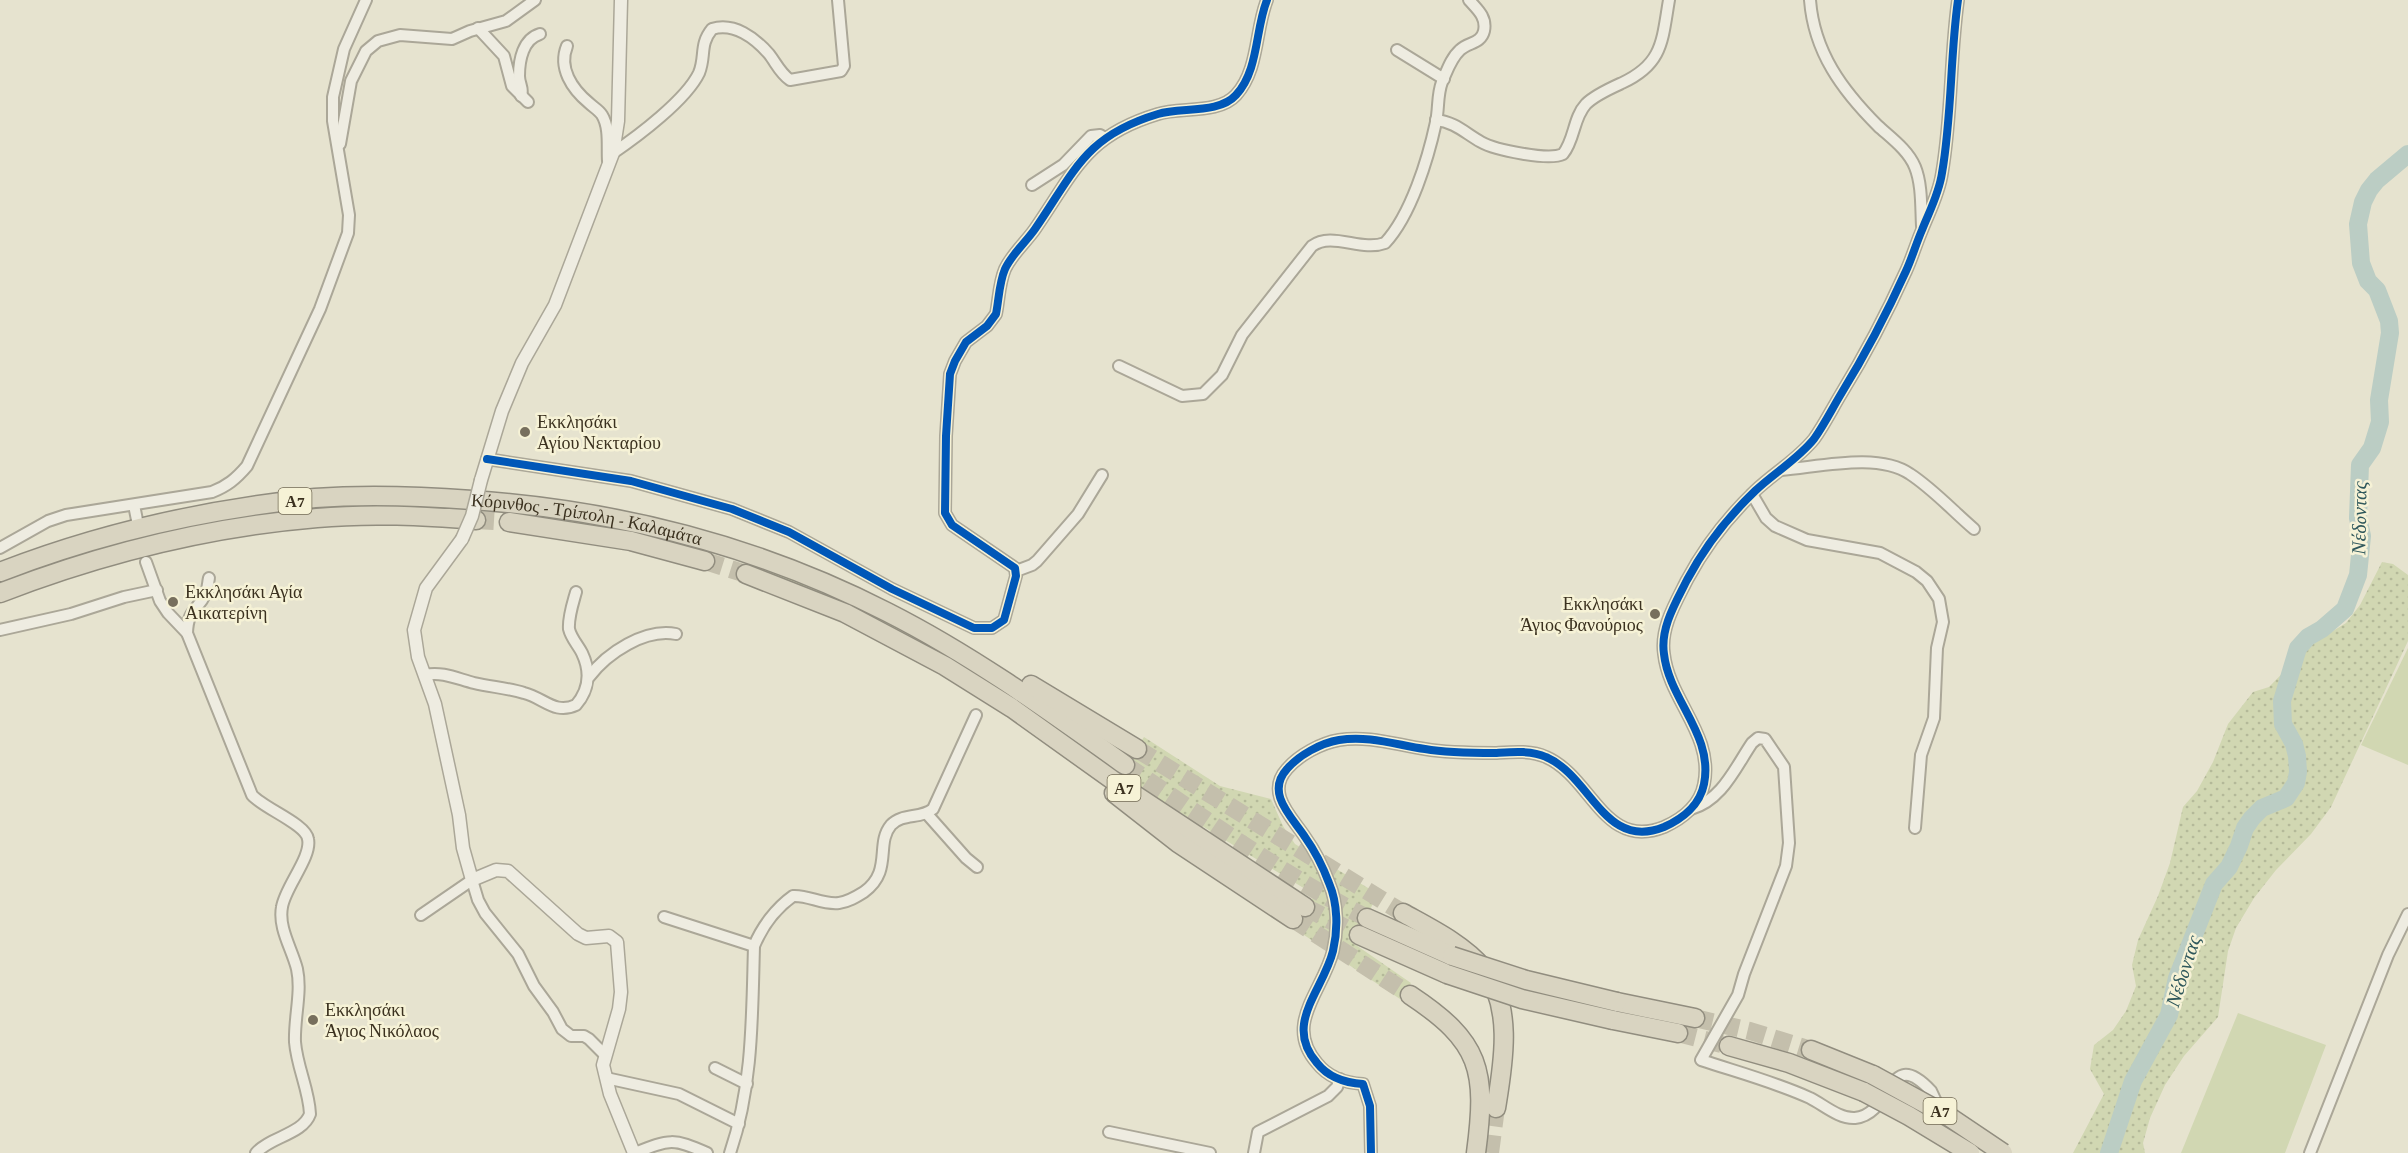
<svg xmlns="http://www.w3.org/2000/svg" width="2408" height="1153" viewBox="0 0 2408 1153" font-family="'Crimson Pro',serif">
	<defs>
		<pattern id="grass-dots" width="8" height="8" patternUnits="userSpaceOnUse" patternTransform="scale(1.5)"><rect width="8" height="8" fill="#d1d7b2"/><path d="M2 2h.1M6 6h.1" fill="none" stroke="#b4b999" stroke-width="1.8" stroke-linecap="round"/></pattern>
	</defs>
	<rect width="100%" height="100%" fill="#e6e3cf"/>
	<g fill="url(#grass-dots)">
		<path d="M382,503l95,5v5l-125,-4 -352,77v-6l101,-35 122,-26 93,-13z"/>
		<path d="M509,510l86,12 114,27 -2,5 -198,-38z"/>
		<path d="M748,562l102,40 100,53 172,115 22,-33 76,49 51,13 12,27 12,18 83,50 -25,49 58,40 -11,16 -108,-72 23,-32 -196,-120 -102,-72 -271,-136z"/>
		<path d="M2382,562l11,2 15,11v66l-77,166 -20,27 -35,36 -22,28 -18,30 -8,23 -10,66 -34,39 -19,29 -15,33 -7,25 2,10h-72l31,-59 -14,-25 4,-24 19,-15 13,-19 10,-25 -4,-21 6,-25 20,-44 12,-33 13,-56 14,-16 16,-29 15,-38 25,-32 16,-5 41,-42 36,-22 14,-18z"/>
	</g>
	<g fill="#d1d7b2">
		<path d="M2408,648v117l-47,-20z"/>
		<path d="M2238,1013l88,32 -41,108h-104z"/>
	</g>
	<g fill="none" stroke-linecap="round" stroke-linejoin="round">
		<path stroke="#bbcdc4" stroke-width="18" d="M2109,1153l24,-72 36,-66 8,-37 37,-94 15,-17 10,-21 6,-18 7,-10 10,-10 24,-10 10,-15 2,-11 -1,-16 -3,-12 -11,-20 -1,-23 16,-53 10,-11 14,-8 23,-20 13,-34 4,-39 -4,-18 2,-53 12,-17 8,-26 -1,-22 11,-67 -1,-12 -12,-31 -9,-9 -7,-18 -3,-39 5,-22 6,-12 8,-10 31,-26"/>
		<g stroke="#c4bfac" stroke-width="18" stroke-dasharray="18 9" stroke-linecap="butt">
			<path d="M476,520l33,2"/>
			<path d="M705,561l41,13"/>
			<path d="M1137,749l266,164"/>
			<path d="M1125,765c79,53 157,110 242,153"/>
			<path d="M1305,907l54,28"/>
			<path d="M1293,919l117,76"/>
			<path d="M1695,1018l55,13 61,19"/>
			<path d="M1678,1033l51,13"/>
			<path d="M1490,1153l6,-45"/>
		</g>
		<defs>
			<g id="minor">
				<path d="M1810,0c4,52 32,90 68,126 13,12 30,24 37,41 7,17 6,40 7,59"/>
				<path d="M478,28l26,28 8,30 16,16"/>
				<path d="M567,46c-9,22 5,43 22,57 4,4 10,7 13,12 8,13 5,32 6,46"/>
				<path d="M1397,50l47,29"/>
				<path d="M521,96c3,-7 -2,-12 -2,-20 0,-16 4,-37 21,-42"/>
				<path d="M1436,120c19,2 29,13 45,22 14,8 68,19 82,12 12,-15 10,-36 23,-50 9,-9 25,-16 36,-21 41,-19 40,-42 47,-83"/>
				<path d="M340,144l11,-63 15,-30 12,-10 22,-6 52,4 18,-8 36,-10 29,-21"/>
				<path d="M613,153c25,-17 73,-53 86,-80 7,-17 0,-28 13,-44 22,-7 43,9 57,25 7,9 11,19 21,26l51,-9 3,-5 -6,-66"/>
				<path d="M1032,185l31,-20 28,-29 9,-1 5,3"/>
				<path d="M1119,366l63,30 21,-2 19,-19 20,-40 70,-89c20,-15 49,6 73,-3 26,-28 43,-84 51,-121 3,-14 1,-27 6,-40 5,-11 9,-24 18,-32 8,-8 21,-6 24,-19 3,-14 -7,-22 -15,-31"/>
				<path d="M487,459l144,22 101,28 57,23 103,57 82,39h18l12,-8 12,-44 -1,-8 -63,-43 -7,-12 1,-77 4,-62 5,-13 11,-19 21,-16 9,-12c3,-15 3,-31 9,-45 7,-15 21,-27 30,-40 40,-58 50,-93 123,-115 23,-7 61,0 78,-19 23,-25 19,-65 31,-95"/>
				<path d="M1781,470c38,-3 97,-18 129,4 23,15 43,37 64,55"/>
				<path d="M1752,494l14,24 9,8 32,14 73,13 36,19 11,9 12,18 4,23 -6,26 -3,70 -13,37 -6,73"/>
				<path d="M134,505l3,15"/>
				<path d="M0,548l48,-27 18,-6 146,-23c15,-6 24,-13 35,-26l73,-157 28,-76 1,-18 -16,-94v-24l11,-48 22,-49"/>
				<path d="M146,562l14,39 8,12 19,20 65,162c11,13 54,29 56,44 4,18 -23,48 -26,68 -4,21 10,42 15,62 5,23 -3,49 -2,73 2,25 14,48 15,72 -7,20 -40,23 -54,39"/>
				<path d="M1016,571l16,-6 5,-4 41,-47 24,-39"/>
				<path d="M0,630l71,-16 53,-17 33,-7"/>
				<path d="M187,633c1,-25 11,-22 19,-40 2,-5 2,-11 3,-15"/>
				<path d="M425,675c17,-4 33,4 49,8 17,4 34,5 50,10 20,5 31,22 52,12 13,-15 15,-33 6,-52 -4,-8 -11,-15 -13,-24 -1,-12 4,-26 7,-37"/>
				<path d="M589,677c18,-24 56,-49 87,-43"/>
				<path d="M1691,809c31,-9 44,-41 61,-66l6,-5 7,1 19,28 5,76 -3,23 -42,108 -6,21 -37,65c36,12 74,22 109,38 14,7 29,21 45,20 39,-4 32,-74 76,-27l25,53"/>
				<path d="M927,814l39,44 11,9"/>
				<path d="M421,915l51,-35 6,20 7,13 33,41 16,32 19,26 9,17 9,7h13l5,3 15,15"/>
				<path d="M664,917l90,29"/>
				<path d="M715,1068l32,16"/>
				<path d="M606,1078l73,16 60,30"/>
				<path d="M1109,1132l101,21"/>
				<path d="M635,1153c35,-14 38,-15 72,0"/>
				<path d="M730,1153c23,-67 22,-137 24,-207 8,-19 22,-38 39,-50 16,-1 29,9 46,7 9,-1 17,-6 25,-11 29,-21 11,-48 27,-67 11,-12 30,-6 42,-16l43,-94"/>
				<path d="M1254,1153l4,-21 70,-36 9,-9 3,-8"/>
				<path d="M1371,1153l-1,-47 -7,-22c-17,-1 -35,-7 -46,-21 -34,-39 6,-72 16,-112 5,-21 5,-47 -4,-68 -6,-16 -14,-32 -24,-46 -13,-20 -40,-44 -18,-68 12,-14 34,-26 52,-29 29,-5 58,5 86,9 23,4 47,4 70,4 16,-1 36,-3 51,4 46,20 58,94 118,70 18,-8 36,-22 40,-43 10,-49 -35,-84 -40,-130 -4,-26 12,-52 23,-74 17,-32 42,-64 68,-89 19,-18 43,-32 59,-52 10,-14 18,-30 27,-45 24,-39 46,-81 65,-123 6,-13 10,-27 16,-41 7,-18 17,-36 20,-57 10,-57 8,-116 16,-173"/>
				<path d="M2310,1153l78,-198 20,-41"/>
			</g>
			<g id="tertiary">
				<path d="M481,480l21,-69 20,-48 33,-58 58,-152 5,-32 3,-121"/>
				<path d="M462,539l-36,49 -12,42 4,27 17,47 24,111 4,33 9,32 24,-10 12,1 70,63 8,4 23,-2 8,6 4,50 -2,17 -16,56 7,29 24,59"/>
			</g>
			<g id="motorway">
				<path d="M509,522l122,19 74,20"/>
				<path id="s1" d="M0,572c100,-39 208,-63 315,-74 52,-4 105,-2 157,2 144,10 286,46 415,112 85,43 161,98 238,153"/>
				<path d="M746,574l99,39 100,53 67,42 102,73 191,126"/>
				<path d="M0,593c101,-39 209,-66 317,-75 53,-5 107,-2 159,2"/>
				<path d="M1031,685l106,64"/>
				<path d="M1114,793l64,50 115,76"/>
				<path d="M1403,913c27,15 60,31 80,55 31,38 20,97 13,140"/>
				<path d="M1367,918l85,38"/>
				<path d="M1359,935l88,39"/>
				<path d="M1410,995c71,47 77,75 66,158"/>
				<path d="M1617,1002l78,16"/>
				<path d="M1613,1020l65,13"/>
				<path d="M1729,1046l60,17 75,29"/>
				<path d="M1811,1050l62,25"/>
			</g>
		</defs>
		<use href="#minor" stroke="#aba798" stroke-width="14"/>
		<use href="#tertiary" stroke="#aba798" stroke-width="15"/>
		<use href="#motorway" stroke="#918d7f" stroke-width="21"/>
		<use href="#minor" stroke="#eeece1" stroke-width="10"/>
		<use href="#tertiary" stroke="#eeece1" stroke-width="12"/>
		<use href="#motorway" stroke="#d9d4c1" stroke-width="18"/>
		<defs>
			<path id="tertiary-bridge" d="M462,539l10,-23 9,-36"/>
			<g id="motorway-bridge">
				<path d="M1452,956l74,24 91,22"/>
				<path d="M1447,974l75,25 91,21"/>
				<path d="M1873,1075l75,41 55,37"/>
				<path d="M1864,1092l45,24 61,37"/>
			</g>
		</defs>
		<use href="#tertiary-bridge" stroke="#aba798" stroke-width="15" stroke-linecap="butt"/>
		<use href="#motorway-bridge" stroke="#918d7f" stroke-width="21" stroke-linecap="butt"/>
		<use href="#tertiary-bridge" stroke="#eeece1" stroke-width="12"/>
		<use href="#motorway-bridge" stroke="#d9d4c1" stroke-width="18"/>
		<defs>
			<g id="cycleway">
				<path d="M487,459l144,22 101,28 57,23 103,57 82,39h18l12,-8 12,-44 -1,-8 -63,-43 -7,-12 1,-77 4,-62 5,-13 11,-19 21,-16 9,-12c3,-15 3,-31 9,-45 7,-15 21,-27 30,-40 40,-58 50,-93 123,-115 23,-7 61,0 78,-19 23,-25 19,-65 31,-95"/>
				<path d="M1371,1153l-1,-47 -7,-22c-17,-1 -35,-7 -46,-21 -34,-39 6,-72 16,-112 5,-21 5,-47 -4,-68 -6,-16 -14,-32 -24,-46 -13,-20 -40,-44 -18,-68 12,-14 34,-26 52,-29 29,-5 58,5 86,9 23,4 47,4 70,4 16,-1 36,-3 51,4 46,20 58,94 118,70 18,-8 36,-22 40,-43 10,-49 -35,-84 -40,-130 -4,-26 12,-52 23,-74 17,-32 42,-64 68,-89 19,-18 43,-32 59,-52 10,-14 18,-30 27,-45 24,-39 46,-81 65,-123 6,-13 10,-27 16,-41 7,-18 17,-36 20,-57 10,-57 8,-116 16,-173"/>
			</g>
		</defs>
		<use href="#cycleway" stroke="#f6f2d6" stroke-width="11"/>
		<use href="#cycleway" stroke="#0057b8" stroke-width="8"/>
	</g>
	<g fill="#776f5d" stroke="#f6f2d6" stroke-width="2">
		<circle cx="525" cy="432" r="6"/>
		<circle cx="173" cy="602" r="6"/>
		<circle cx="1655" cy="614" r="6"/>
		<circle cx="313" cy="1020" r="6"/>
	</g>
	<g text-anchor="middle" dominant-baseline="central" stroke-width="5" stroke-linejoin="round" paint-order="stroke">
		<g fill="#f6f2d6" stroke="#736b56" stroke-width="1.5">
			<rect x="278.5" y="488" width="33" height="26" rx="4.5"/>
			<rect x="1107.5" y="775" width="33" height="26" rx="4.5"/>
			<rect x="1923.5" y="1098" width="33" height="26" rx="4.5"/>
		</g>
		<g font-size="16" font-weight="bold" fill="#3b311f">
			<text x="295" y="501">Α7</text>
			<text x="1124" y="788">Α7</text>
			<text x="1940" y="1111">Α7</text>
		</g>
		<g font-size="18" fill="#3b311f" stroke="#f6f2d6" text-anchor="start">
			<text x="537" y="422">Εκκλησάκι<tspan x="537" dy="21">Αγίου Νεκταρίου</tspan></text>
			<text x="185" y="592">Εκκλησάκι Αγία<tspan x="185" dy="21">Αικατερίνη</tspan></text>
			<text x="1643" y="604" text-anchor="end">Εκκλησάκι<tspan x="1643" dy="21">Άγιος Φανούριος</tspan></text>
			<text x="325" y="1010">Εκκλησάκι<tspan x="325" dy="21">Άγιος Νικόλαος</tspan></text>
		</g>
		<g font-size="18" fill="#3b311f" stroke="#f6f2d6">
			<text stroke="none"><textPath href="#s1" startOffset="598">Κόρινθος - Τρίπολη - Καλαμάτα</textPath></text>
		</g>
		<g font-size="20" font-style="italic" fill="#2e575b" stroke="#f6f2d6">
			<text transform="translate(2359 518) rotate(-89)">Νέδoντας</text>
			<text transform="translate(2183 971) rotate(-72)">Νέδoντας</text>
		</g>
	</g>
</svg>
